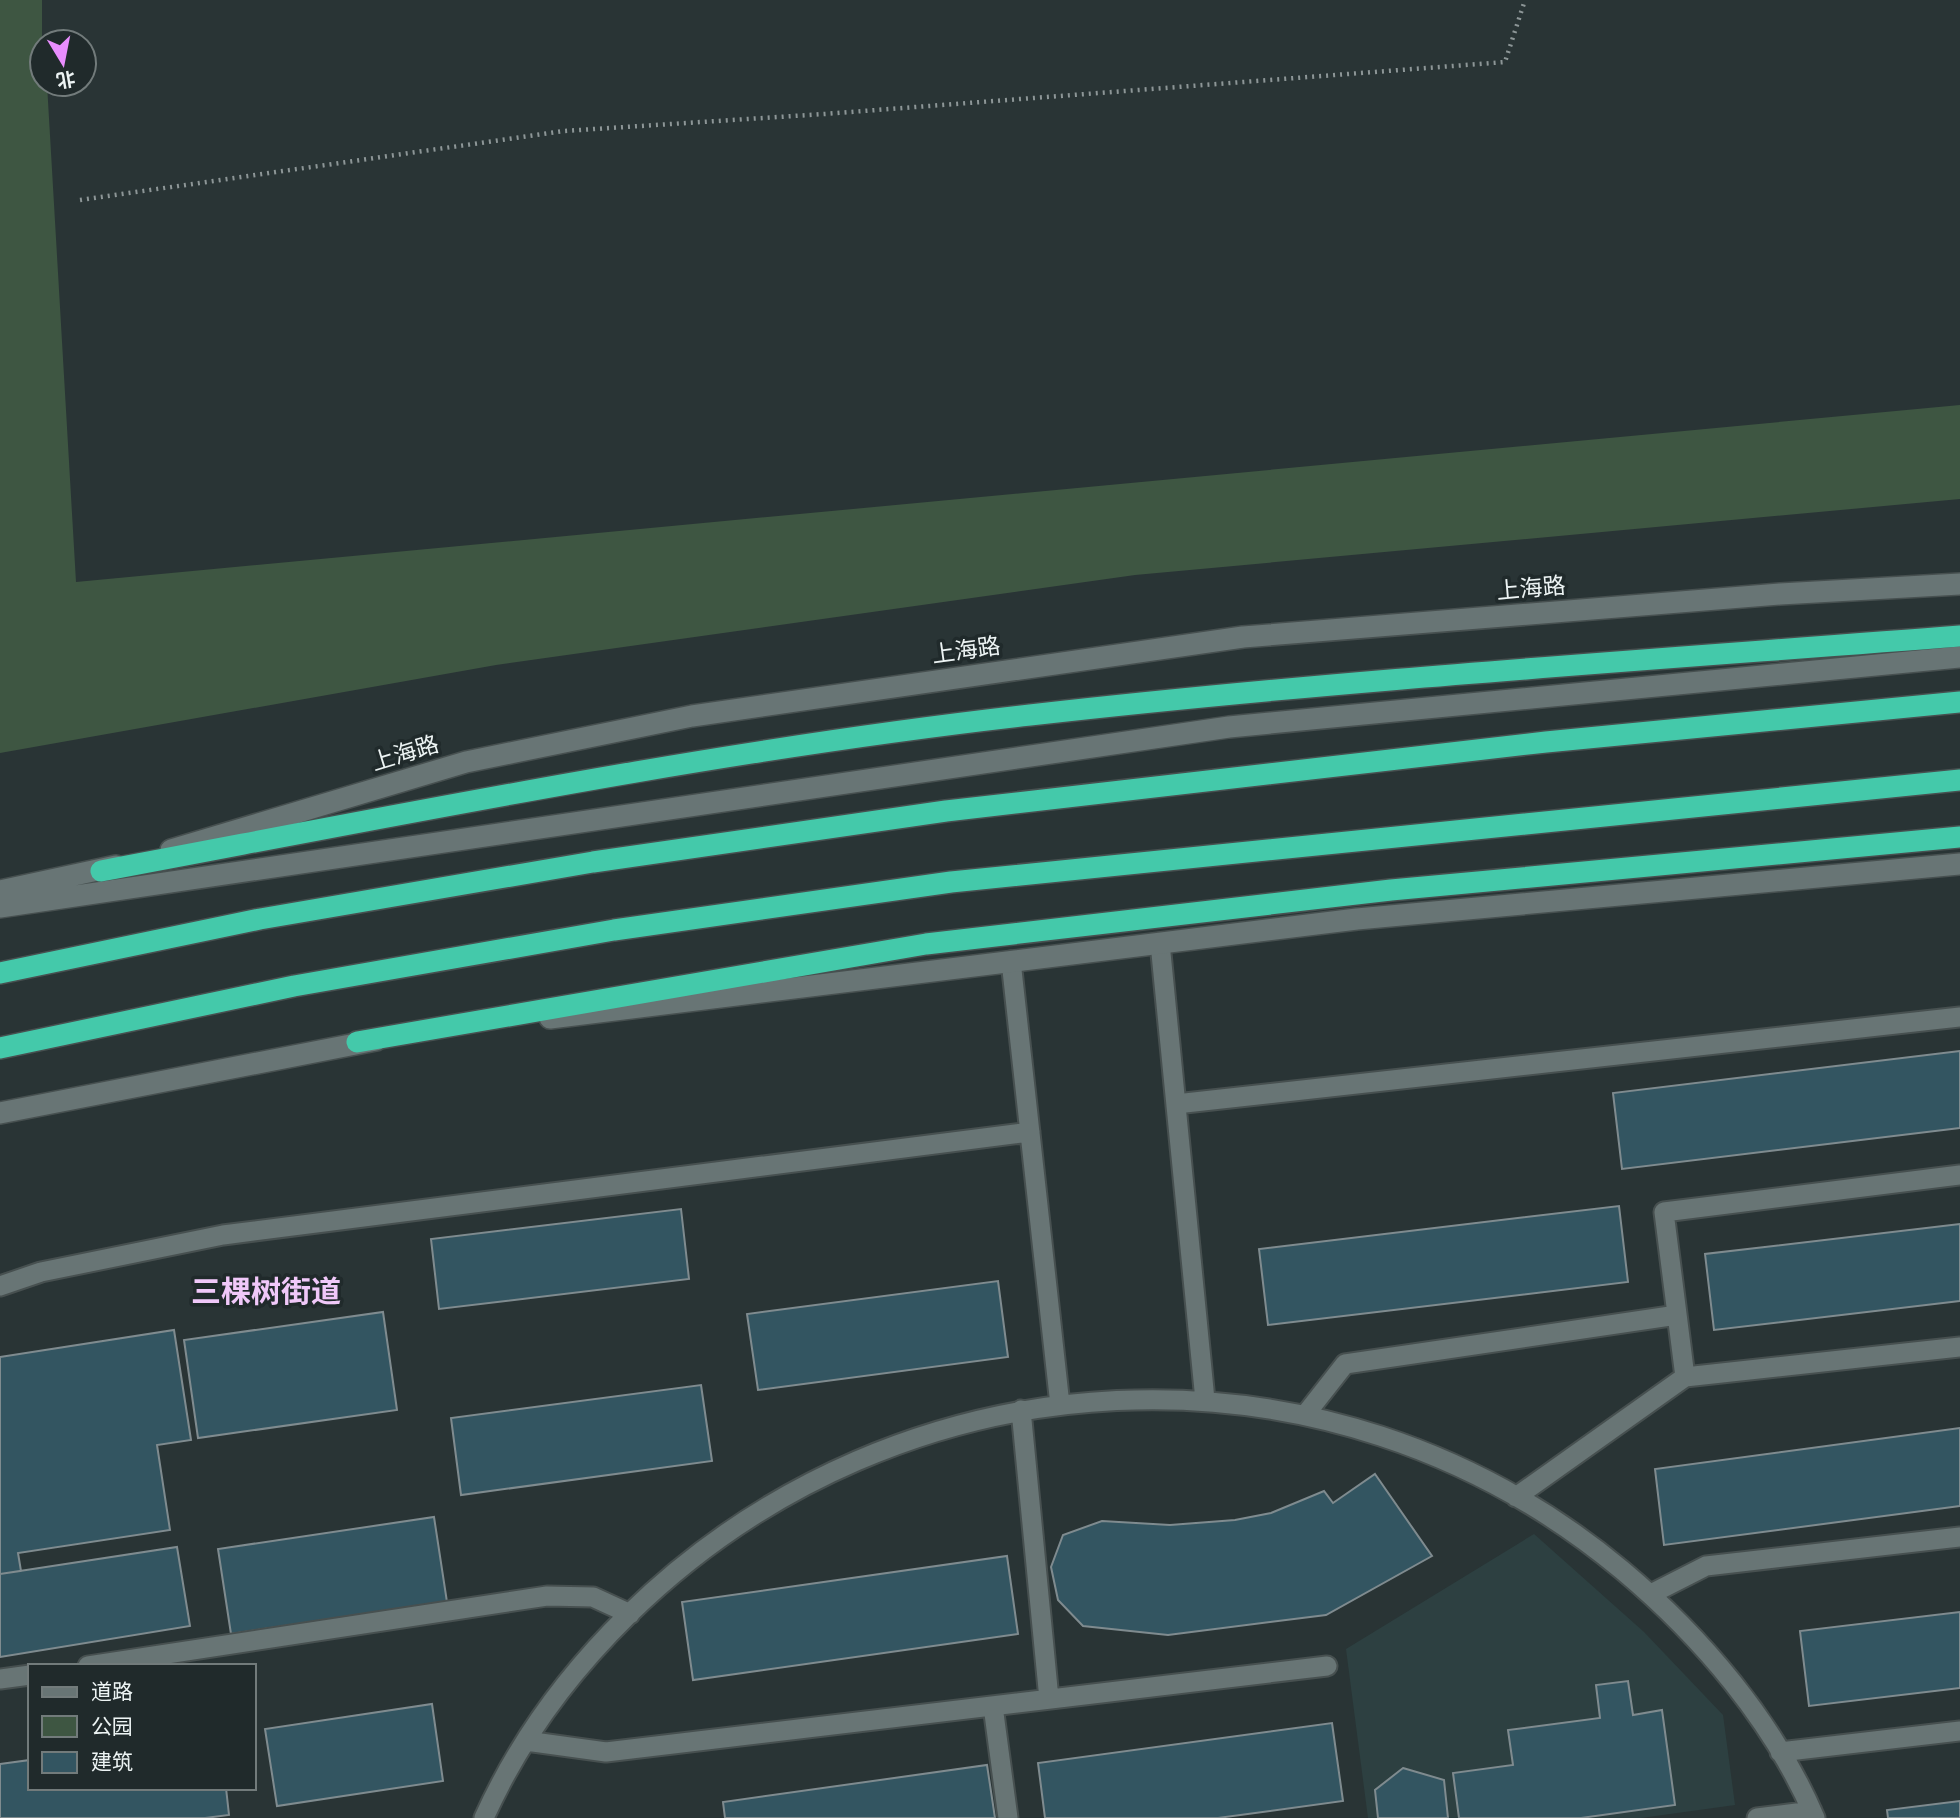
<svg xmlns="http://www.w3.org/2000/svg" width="1960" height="1818" viewBox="0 0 1960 1818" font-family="Manrope,'Noto Sans SC',sans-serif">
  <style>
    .built { fill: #2d4041 }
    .green { fill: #3e5642 }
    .building { fill: #335561; stroke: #7f8b8f; stroke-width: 2 }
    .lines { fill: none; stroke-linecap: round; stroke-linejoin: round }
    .lane-casing { stroke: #475050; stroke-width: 23 }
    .secondary-casing { stroke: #475050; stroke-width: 24 }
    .highway-casing { stroke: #475050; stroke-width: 24 }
    .path { stroke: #8d9697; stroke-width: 4.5; stroke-dasharray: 2 5; stroke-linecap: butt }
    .lane { stroke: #687575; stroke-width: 19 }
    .secondary { stroke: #687575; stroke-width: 21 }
    .highway { stroke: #44c9aa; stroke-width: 21 }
    .labels { text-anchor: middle; stroke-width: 7; stroke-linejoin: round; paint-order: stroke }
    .street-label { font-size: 23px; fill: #edf4f4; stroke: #202a2b }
    .district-label { font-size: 30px; font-weight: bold; fill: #f0c8f9; stroke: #202a2b }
  </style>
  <rect width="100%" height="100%" fill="#293435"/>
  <path class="built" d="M1534,1534L1644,1632L1723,1715L1735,1805L1641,1818H1368L1346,1649Z"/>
  <path class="green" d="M0,0H42V84H47L76,582L1960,405V499L1135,575L496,665L0,753Z"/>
  <path class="building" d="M1960,1051V1128L1622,1169L1613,1093Z
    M1619,1206L1628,1282L1268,1325L1259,1249Z
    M681,1209L689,1279L439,1309L431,1239Z
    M1960,1224V1301L1714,1330L1705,1254Z
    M998,1281L1008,1357L758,1390L747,1314Z
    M383,1312L397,1410L198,1438L184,1340Z
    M174,1330L191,1440L157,1445L170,1530L18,1553L21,1571L0,1574V1357Z
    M701,1385L712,1461L461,1495L451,1418Z
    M1960,1428V1506L1664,1545L1655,1469Z
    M1375,1474L1432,1556L1326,1615L1168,1635L1083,1626L1058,1600L1051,1567L1063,1535L1102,1521L1170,1525L1235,1520L1271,1513L1324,1491L1333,1503Z
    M434,1517L447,1602L231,1634L218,1549Z
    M177,1547L190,1626L0,1657V1574Z
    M1007,1556L1018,1634L693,1680L682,1602Z
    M1960,1612V1688L1809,1706L1800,1631Z
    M1628,1681L1633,1715L1662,1710L1675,1805L1581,1818H1459L1453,1773L1513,1765L1508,1730L1600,1718L1596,1685Z
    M432,1704L443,1781L277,1806L265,1729Z
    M1332,1723L1343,1801L1218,1818H1045L1038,1763Z
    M30,1760V1788H226L229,1815L205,1818H0V1764Z
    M987,1765L995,1818H725L723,1802Z
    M1403,1768L1444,1780L1448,1818H1378L1375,1790Z
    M1960,1801V1818H1888L1887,1810Z"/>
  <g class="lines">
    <defs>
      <path id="lane" d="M1160,943L1205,1400
        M1011,961L1060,1405
        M1176,1104L1960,1017
        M0,1286L41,1272L223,1235L1030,1132
        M1685,1377L1664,1212L1960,1175
        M1021,1410L1049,1699
        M1305,1415L1345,1364L1677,1315
        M1516,1497L1685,1377L1960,1347
        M1651,1594L1706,1566L1960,1537
        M88,1666L547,1596L593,1597L630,1614
        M0,1679L30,1675
        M993,1706L1008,1818
        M526,1741L606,1752L1327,1666
        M1780,1752L1960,1731
        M484,1818C518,1742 569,1673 628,1615C900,1348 1328,1325 1622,1570C1702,1637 1774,1722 1815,1818
        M1757,1818L1812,1811"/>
      <path id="secondary" d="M171,850L466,762L692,716L1243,637L1780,594L1960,584
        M0,891L116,866
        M0,907L1229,727L1960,657
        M550,1018L1357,919L1960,864
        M0,1113L376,1040"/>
      <path id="highway" d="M101,871C410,813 718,750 1030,715C1339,680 1650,660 1960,636
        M0,973L260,919L593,862L946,811L1546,742L1960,702
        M357,1042L926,944L1391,890L1960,837
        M0,1048L294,986L614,930L951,882L1960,780"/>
    </defs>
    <use href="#lane" class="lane-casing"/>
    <use href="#secondary" class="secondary-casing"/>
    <use href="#highway" class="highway-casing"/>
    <path class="path" d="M80,200L564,131L824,114L1505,62L1525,0"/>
    <use href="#lane" class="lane"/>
    <use href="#secondary" class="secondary"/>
    <use href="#highway" class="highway"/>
  </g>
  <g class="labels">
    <g class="street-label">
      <text transform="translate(1531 588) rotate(-5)" y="8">上海路</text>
      <text transform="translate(966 650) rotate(-8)" y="8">上海路</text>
      <text transform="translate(405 753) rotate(-17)" y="8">上海路</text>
    </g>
    <g class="district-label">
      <text x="266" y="1302">三棵树街道</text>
    </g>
  </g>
  <rect x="28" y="1664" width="228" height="126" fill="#202a2b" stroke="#727b7b" stroke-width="2"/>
  <rect x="42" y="1687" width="35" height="10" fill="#687575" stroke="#727b7b" stroke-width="2"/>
  <text x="91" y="1699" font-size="21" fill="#edf4f4">道路</text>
  <rect x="42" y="1716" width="35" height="21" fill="#3e5642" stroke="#727b7b" stroke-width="2"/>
  <text x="91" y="1734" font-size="21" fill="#edf4f4">公园</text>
  <rect x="42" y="1752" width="35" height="21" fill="#335561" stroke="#727b7b" stroke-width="2"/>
  <text x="91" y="1769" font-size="21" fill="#edf4f4">建筑</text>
  <g transform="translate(63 63) rotate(170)"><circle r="33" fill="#202a2b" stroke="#727b7b" stroke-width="2"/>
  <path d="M0-5L12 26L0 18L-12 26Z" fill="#e98dfe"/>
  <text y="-10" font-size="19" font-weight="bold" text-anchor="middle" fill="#edf4f4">北</text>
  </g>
</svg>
